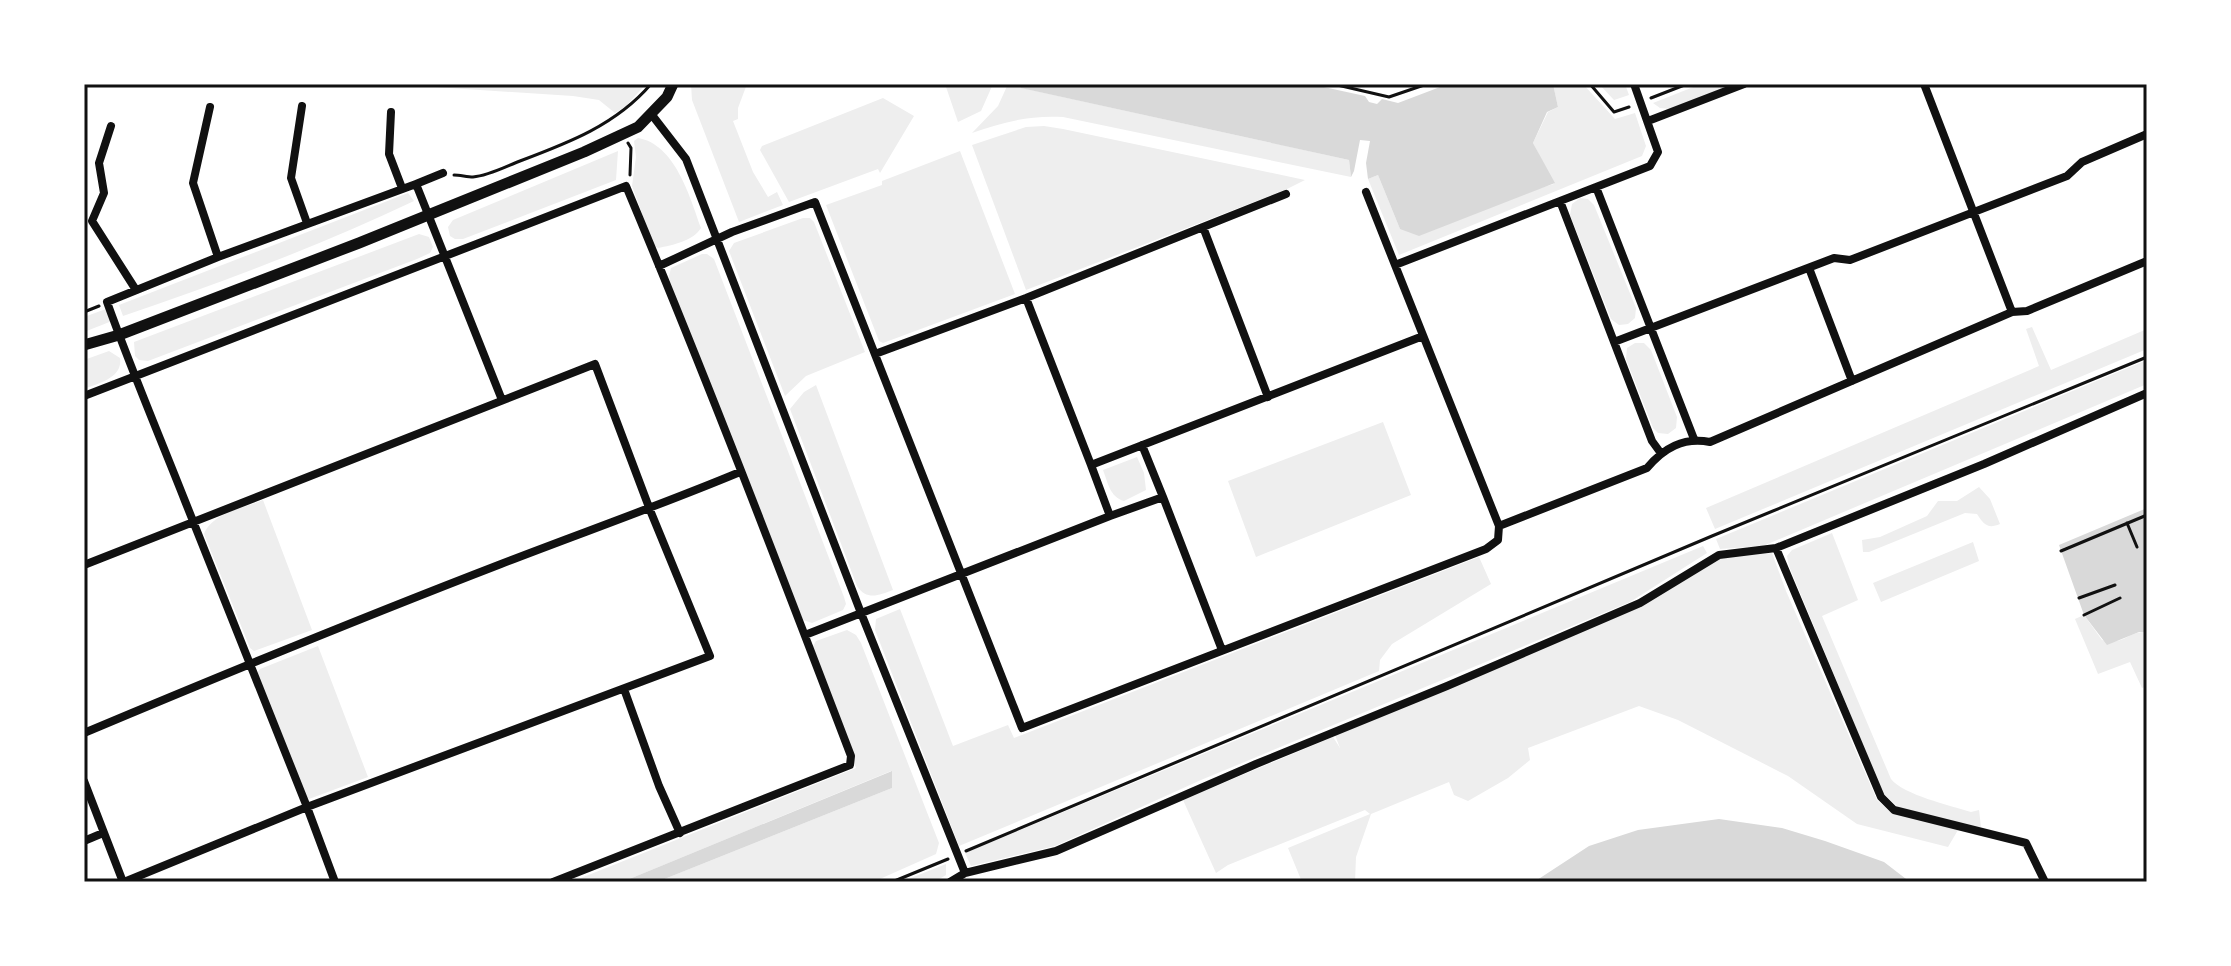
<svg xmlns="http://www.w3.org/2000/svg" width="2231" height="966" viewBox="0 0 2231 966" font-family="Lato,sans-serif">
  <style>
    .green { fill: #eee }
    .water { fill: #d9d9d9 }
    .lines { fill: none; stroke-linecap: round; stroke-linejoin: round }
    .path { stroke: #111; stroke-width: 3 }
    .minor { stroke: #111; stroke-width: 8 }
    .tertiary { stroke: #111; stroke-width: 11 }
    .neatline { fill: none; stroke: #111; stroke-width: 3 }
  </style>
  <rect width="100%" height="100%" fill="#fff"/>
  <path class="green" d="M389,84H646L626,106L615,113L599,100L573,96Z
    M691,84H747L738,108V119L733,121L753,172L768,197L777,192L783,205L739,222L692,100Z
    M945,84H993L981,111L958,122Z
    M1008,84H1018L1022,88L1349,160L1351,177L1063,117C1030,115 1004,122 972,133L998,106Z
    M1553,84H1583L1615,119L1635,113L1646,146L1642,156L1399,255L1368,179L1378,175L1400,229L1554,184L1533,143L1548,112L1558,107Z
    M1599,84H1625L1629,95L1614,100Z
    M1701,84H1734L1670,109L1660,108L1653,103Z
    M883,98L914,116L880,173L878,169L789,202L760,150L762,146Z
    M1044,126L1063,129L1305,180L1285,190L1026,290L972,145L1026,127Z
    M638,138C675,144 690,197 701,228C693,241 673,245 658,248L654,246L632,186L636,157L634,141Z
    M618,151L616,180L463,239H455L450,236L448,227L453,220Z
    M960,151L1015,294L883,343L879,341L826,205L882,185V181Z
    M408,193L414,201C320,246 222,282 123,316L119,305Z
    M1580,198L1588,199L1594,205L1636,308L1635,318L1628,324L1619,325L1611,319L1570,215L1572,204Z
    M803,218H810L814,222L865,352L806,376L785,396L729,251L734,243Z
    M419,234L429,237L433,247L430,253L417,259L148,361L139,360L135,356L134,342Z
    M702,254H707L714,259L844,597L846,604L843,610L812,623L803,620L671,288L669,276L671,268Z
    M106,309L112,321L84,332V317Z
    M2032,327L2051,370L2147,329V349L1715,529L1706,508L2039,366L2026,329Z
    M1635,343H1644L1651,350L1677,417L1676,428L1668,434L1658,433L1653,428L1626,359L1627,348Z
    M109,351L120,358C123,378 99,383 84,389V360Z
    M2147,360V384L1763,546L1720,549L1716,539Z
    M816,385L893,590C879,595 867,601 857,586L790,409L804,392Z
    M1383,422L1411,495L1256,557L1228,481Z
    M1137,457L1144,473L1146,490L1124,501C1110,497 1108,483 1103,470Z
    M1979,487L1990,499L2000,524C1988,529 1984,525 1977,514L1965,513L1869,552H1863L1862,540L1880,537L1927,516L1938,501H1957Z
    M263,500L312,630L254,651L250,648L204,534C212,513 244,508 263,500Z
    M1832,533L1858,600L1822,616L1891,779C1904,795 1949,805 1971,812L1979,810L1981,827H1974L1899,808L1883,793L1789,566L1787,556L1792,550Z
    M1973,542L1979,561L1881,602L1873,583Z
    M1703,546L1707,553L1630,602L1201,780L1055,846L971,866L965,853Z
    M1772,553L1786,591L1877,800L1889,811L1958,830L1948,847L1857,824L1788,776L1678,720L1639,706L1528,748L1530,760L1508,778L1468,801L1454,795L1449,782L1371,814L1356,857L1355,882H1302L1288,848L1370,814L1365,810L1228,865L1216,873L1183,800L1333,737L1340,748L1335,735L1641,606L1719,558Z
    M1479,557L1491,584L1392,644L1380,660L1379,671L959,846L875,630L876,619L900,609L953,746L1008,725L1014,738Z
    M2084,615L2102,640C2125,646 2127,631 2147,632V686L2142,688L2130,662L2098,674L2075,619Z
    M847,630L856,635L861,643L939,843L936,854L873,882H657L892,788L891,771L622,882H571L856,768L812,648L816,641Z
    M318,646L368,777L309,799L304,795L257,673L260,669Z
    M946,864V875L934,882H901Z"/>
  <path class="water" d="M1018,84H1310L1365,96L1369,102L1377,104L1382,99L1398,103L1448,84H1553L1558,107L1547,112L1533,143L1555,183L1419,236L1400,229L1378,175L1368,179L1366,163L1370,141L1360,140L1354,171L1351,177L1349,160L1021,88Z
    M2147,508V632H2139L2107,645L2084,615L2059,545Z
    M892,771V788L657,882H622Z
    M1719,819L1782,828L1825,841L1884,862L1910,882H1534L1589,846L1638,830Z"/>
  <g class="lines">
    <path class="path" d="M1333,84L1389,97L1427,84
      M1590,84L1614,112L1629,107
      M1651,98L1687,84
      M628,143L631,148L630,175
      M454,175C460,175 467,177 473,177C488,176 505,167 520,161C568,143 616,125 651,84
      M84,312L99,306
      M2127,523L2137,547
      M2061,551L2147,515
      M2079,598L2115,585
      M2084,615L2120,598
      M966,851L1712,536L2147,357
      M892,882L948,859"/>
    <path class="minor" d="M1924,84L2012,312
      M302,106L291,178L307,223
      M210,107L193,183L218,257
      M391,112L389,154L402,188
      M652,115L686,159L861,613L965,873
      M1648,121L1744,84
      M111,126L99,163L104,193L92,221L136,290
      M416,184L443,173
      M1596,187L1694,439
      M1366,192L1395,265L1650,166L1658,152L1634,84
      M1560,201L1652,441L1660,452
      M1203,227L1286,194
      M659,266L732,232L815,202L1022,728L1486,549L1498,540L1499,526L1395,265
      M1809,268L1852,381
      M1026,298L1091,465
      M1614,342L1834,258L1850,260L2067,176L2082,162L2147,134
      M875,354L1026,298L1203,227L1268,397
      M84,396L626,186C705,374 778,565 851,756L850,765L553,882
      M1142,445L1163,497L1110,516L1091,465L1423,336
      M1163,497L1222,650
      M1499,526L1647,468C1664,448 1683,437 1710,442L2012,312L2027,311L2147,261
      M1776,548L1881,797L1894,810L2026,843L2045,882
      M84,565L595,364L650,510L710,656L307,807C266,705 226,603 185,501C159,435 131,369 107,302L218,257L416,184L502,400
      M805,635L1110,516
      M624,689L659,786L680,833
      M84,733C222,675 361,618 501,564C581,533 661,505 740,472
      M84,781L123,882
      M84,841L103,833
      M124,882L307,807L335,882
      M950,882L965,873L1056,851L1256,764L1447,686L1640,603L1719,555L1776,548L1984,464L2147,393"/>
    <path class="tertiary" d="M84,345L119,335L359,243L584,152L638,127L667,97L673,84"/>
  </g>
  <rect width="2231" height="966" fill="none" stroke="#ffffff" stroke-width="172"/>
  <rect x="86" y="86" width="2059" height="794" class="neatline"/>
</svg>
